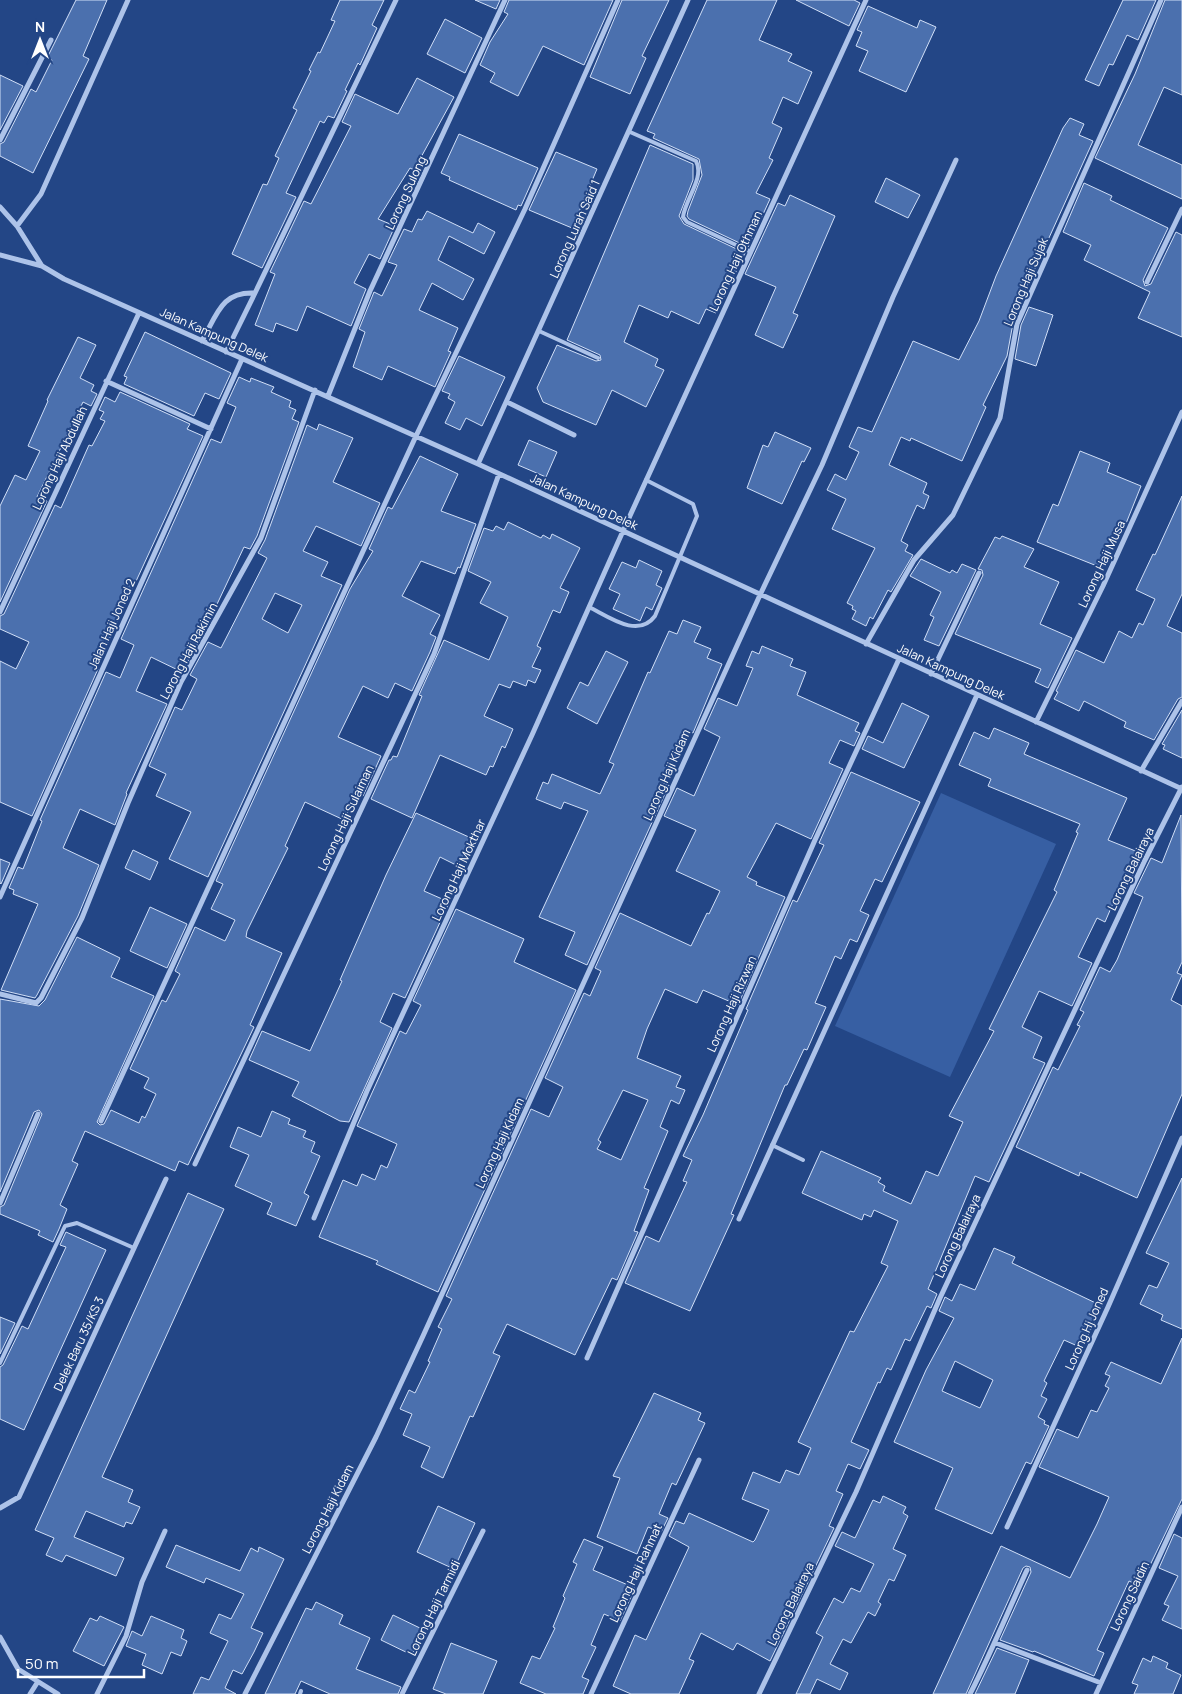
<svg xmlns="http://www.w3.org/2000/svg" width="1182" height="1694" viewBox="0 0 1182 1694" font-family="Manrope,sans-serif">
  <style>
    .green { fill: #375fa3 }
    .building { fill: #4b70ae; stroke: #d1dff7; fill-rule: evenodd }
    .lines { fill: none; stroke-linecap: round; stroke-linejoin: round }
    .service { stroke: #adc3e9; stroke-width: 4 }
    .minor { stroke: #adc3e9; stroke-width: 5 }
    .labels { text-anchor: middle; stroke-width: 4; stroke-linejoin: round; paint-order: stroke }
    .street-label { font-size: 12px; fill: #fff; stroke: #234686 }
  </style>
  <rect width="100%" height="100%" fill="#234686"/>
  <path class="green" d="M941,793L1056,844L950,1077L835,1026Z"/>
  <path class="building" d="M76,0H107L83,56L89,59L33,173L0,156V144L4,142L31,89L36,92L52,60L47,58Z
    M340,0H384L372,25L377,28L360,65L358,63L345,90L347,91L334,118L328,116L324,123L320,121L286,193L296,197L262,268L232,254L263,184L267,185L279,158L275,156L297,110L293,108L311,71L309,70L318,52L320,53L335,21L331,20Z
    M475,0H500L496,9Z
    M509,0H613L584,65L543,46L518,96L490,82L495,73L480,65L490,42L508,14L504,12Z
    M622,0H669L642,56L646,58L630,94L590,77Z
    M707,0H777L759,40L792,54L788,61L812,72L798,104L783,97L772,123L782,128L769,158L773,160L756,193L770,199L748,247L689,219L687,216L688,211L702,175L699,159L653,138L655,134L647,131Z
    M796,0H854L860,3L849,26Z
    M1123,0H1156L1138,40L1127,35L1113,65L1109,64L1099,86L1085,80Z
    M1165,0H1182V95L1164,87L1138,145L1182,165V199L1095,158L1135,74Z
    M868,6L917,28L920,20L936,27L906,92L859,71L868,51L856,46L862,32L857,30Z
    M445,19L482,38L465,73L427,54Z
    M0,75L23,86L0,130Z
    M417,78L454,97L414,170L410,168L378,219L395,226L380,259L369,254L354,283L366,289L351,326L307,306L297,331L276,323L273,332L255,325L275,274L270,272L304,201L311,204L351,126L342,122L355,94L398,114Z
    M1070,118L1084,124L1079,135L1093,141L1023,295L1013,323L1007,356L983,405L986,407L962,461L911,438L910,441L901,437L889,465L927,483L923,493L929,496L924,509L917,505L904,534L901,541L908,545L905,551L913,555L891,592L888,590L873,619L870,617L866,626L852,619L856,611L852,609L853,606L847,603L875,548L832,529L846,499L827,490L835,474L846,480L859,452L849,447L858,427L872,432L913,341L959,360L979,321L996,276L1063,128Z
    M459,134L538,168L521,206L518,205L516,210L449,180L450,177L441,173Z
    M650,145L693,164V180L679,216L684,224L745,253L716,313L706,309L699,324L671,311L668,318L639,305L624,342L658,359L655,366L664,370L646,407L612,390L596,425L543,402L537,388L557,345L596,361L601,360L600,355L567,340Z
    M556,152L597,169L572,228L529,210Z
    M886,178L920,195L908,218L875,202Z
    M1084,183L1112,196L1110,200L1168,228L1143,280L1145,286L1151,284L1176,232L1182,235V337L1138,318L1150,292L1084,260L1091,245L1063,232Z
    M790,195L835,216L793,313L798,315L783,348L755,335L776,287L745,274L778,203L785,206Z
    M427,211L473,233L478,223L495,232L484,254L449,236L438,260L474,279L463,300L432,283L419,310L458,328L448,351L451,352L435,387L388,366L382,380L353,367L365,332L359,329L374,292L382,296L397,265L388,262L404,229L412,232L418,219L422,220Z
    M1029,307L1053,315L1036,366L1015,359L1021,325Z
    M145,332L231,373L219,399L205,393L194,416L124,384L127,377L124,376Z
    M78,337L96,345L80,378L94,385L91,391L97,394L91,406L83,402L37,497L47,501L0,602V506L15,475L26,480L40,451L28,446L48,401L47,400Z
    M459,356L505,377L482,426L466,418L460,430L445,423L455,402L448,398L450,394L442,391Z
    M239,377L250,382L251,378L274,387L271,392L291,401L289,407L296,410L292,419L299,422L257,536L250,549L244,547L202,636L182,672L151,657L136,691L167,704L126,793L127,794L115,825L80,809L63,848L99,865L78,916L37,995L35,998L1,990L38,904L13,894L14,890L9,888L18,867L23,869L42,821L40,820L106,672L120,678L134,645L121,639L211,439L221,443L236,407L227,403Z
    M120,392L190,424L187,429L203,436L96,668L98,669L32,816L0,802V661L16,669L29,642L0,629V616L4,614L55,505L61,508L89,445L92,446L105,421L100,419L104,412L99,410L105,397L115,402Z
    M319,424L353,438L333,482L380,503L361,546L316,526L303,551L328,562L321,576L342,585L208,877L169,859L191,812L156,796L166,774L149,766L175,707L182,710L197,679L190,675L208,642L221,648L267,558L258,553L265,540L307,425L317,430ZM275,593L302,605L288,633L262,619Z
    M775,432L811,448L804,462L802,461L782,504L747,488L763,445L768,447Z
    M529,440L557,452L546,477L518,465Z
    M1080,451L1110,463L1107,472L1141,486L1125,526L1119,524L1102,568L1037,542L1053,504L1058,506Z
    M420,456L458,474L441,511L476,524L460,568L458,567L455,574L421,561L402,596L440,615L430,634L436,637L430,652L412,691L395,683L388,698L363,686L338,737L381,756L363,796L357,793L344,820L305,802L285,846L288,848L247,931L246,937L282,953L250,1025L254,1027L188,1165L179,1161L175,1171L85,1131L72,1161L78,1164L60,1205L67,1209L59,1229L53,1242L38,1235L40,1231L0,1214V1207L4,1205L42,1114L39,1110L34,1112L0,1192V999L39,1006L45,1000L77,937L120,958L111,977L154,996L97,1122L100,1125L104,1124L111,1110L139,1123L142,1116L145,1118L156,1094L144,1088L149,1078L130,1069L162,1000L166,1002L180,974L175,971L195,927L225,941L235,920L211,909L223,884L216,881L350,589L373,551L369,549L388,507L392,509Z
    M1182,496V594L1167,626L1182,633V697L1178,699L1154,740L1124,727L1126,722L1084,701L1079,711L1054,699L1058,692L1056,691L1076,650L1104,663L1119,631L1132,638L1139,623L1143,625L1155,599L1136,590L1153,554L1155,555Z
    M508,522L541,538L543,535L550,539L552,534L580,548L560,588L569,592L560,613L553,610L537,646L541,648L532,667L541,670L535,683L528,680L526,686L513,681L510,688L499,684L484,716L513,729L505,748L502,746L493,767L490,766L486,775L440,755L412,818L371,799L389,760H391L393,756L397,757L422,696L419,695L444,640L489,660L508,617L480,603L491,582L468,571L484,528L493,531L496,526L504,530Z
    M1002,536L1034,549L1024,567L1059,582L1040,624L1072,638L1048,688L1035,682L1041,669L955,634L983,575L982,570L978,569L995,537L1000,539Z
    M921,559L950,573L952,570L957,573L962,564L976,570L939,646L924,640L934,617L930,615L941,592L910,576Z
    M639,560L662,571L656,585L662,588L652,610L646,607L640,621L613,609L620,594L609,589L622,562L636,568Z
    M683,620L701,627L694,642L711,649L707,658L722,664L693,733L686,730L663,783L669,785L587,965L565,955L575,932L539,917L588,811L564,802L561,809L536,799L543,782L548,784L552,774L600,794L614,764L609,762L648,672L650,673L669,631L677,634Z
    M762,646L793,659L790,666L806,672L797,695L859,723L855,731L860,733L854,746L840,740L829,763L843,769L811,839L776,823L747,877L757,882L756,885L785,897L738,1005L703,990L697,1003L665,989L647,1029L637,1058L681,1076L676,1087L685,1090L679,1104L671,1100L660,1127L668,1131L644,1188L649,1190L634,1231L638,1232L617,1280L612,1278L575,1355L507,1324L493,1353L500,1356L473,1417L470,1416L443,1478L421,1467L430,1447L403,1435L412,1414L400,1409L409,1390L415,1393L430,1362L428,1361L442,1329L438,1327L452,1299L446,1296L531,1109L549,1117L563,1087L545,1078L584,993L590,996L601,971L595,968L620,913L691,946L707,913L709,914L720,891L676,871L696,830L664,816L677,788L694,796L720,737L704,729L718,698L737,706L753,668L746,666L752,651L759,654ZM623,1090L648,1100L621,1160L597,1149L601,1142L598,1140Z
    M606,651L628,662L597,724L567,708L580,682L588,686Z
    M902,703L929,716L904,768L862,749L868,736L883,743Z
    M1182,710V758L1163,749L1165,745L1162,744Z
    M994,728L1029,743L1024,754L1127,798L1108,840L1143,854L1126,890L1120,887L1105,922L1097,918L1078,957L1092,963L1072,1006L1039,991L1022,1027L1042,1037L1033,1058L1045,1063L989,1182L975,1176L928,1289L937,1294L931,1308L927,1306L910,1341L905,1339L891,1370L887,1368L880,1383L878,1382L851,1442L869,1450L860,1469L848,1464L836,1491L843,1494L829,1526L834,1528L770,1661L737,1643L733,1650L701,1633L689,1659L694,1661L679,1694H631L613,1686L635,1635L646,1640L689,1547L669,1536L676,1521L684,1524L689,1513L753,1542L755,1540L769,1510L742,1499L753,1472L780,1483L786,1470L799,1475L811,1448L798,1442L850,1331L854,1332L888,1266L881,1263L898,1221L874,1210L871,1217L864,1214L862,1220L802,1193L821,1151L881,1178L878,1182L885,1186L883,1191L911,1204L926,1171L938,1176L963,1122L949,1116L994,1031L989,1029L1057,892L1054,890L1078,833L1076,832L1080,824L988,786L991,779L959,765L974,732L989,739Z
    M851,772L920,802L882,882L875,879L860,911L869,915L857,942L850,939L841,959L835,956L815,1003L826,1007L807,1050L804,1049L787,1085H785L731,1214L734,1215L690,1311L625,1283L646,1236L659,1242L687,1182L683,1181L692,1160L683,1156L703,1115L748,1010L746,1009L793,900L797,902L824,845L819,843Z
    M416,813L471,838L458,866L440,857L424,891L449,902L448,905L405,998L393,993L380,1022L392,1028L349,1122L340,1121L292,1096L299,1082L249,1060L262,1031L310,1051L342,981L340,980L386,875Z
    M1181,815L1182,962L1177,973L1182,975L1171,1000L1182,1006V1094L1137,1198L1080,1172L1079,1176L1016,1147L1053,1067L1058,1070L1080,1026L1077,1025L1084,1012L1080,1010L1100,967L1110,972L1117,960L1143,897L1134,893L1151,858L1162,863Z
    M133,850L158,862L150,880L125,868Z
    M0,859L10,863L1,884L0,883Z
    M150,907L187,924L167,968L130,951Z
    M456,909L524,939L514,962L576,990L438,1292L376,1264L378,1261L319,1237L343,1180L357,1186L362,1174L375,1180L381,1165L387,1168L397,1144L357,1126L400,1031L406,1034L421,1005L413,1001Z
    M272,1111L290,1119L288,1124L306,1131L303,1137L315,1142L311,1152L320,1156L304,1193L309,1196L296,1226L267,1214L272,1203L235,1186L249,1155L230,1147L238,1127L261,1137Z
    M1182,1178V1329L1161,1320L1163,1315L1140,1304L1149,1285L1157,1288L1169,1263L1146,1253Z
    M188,1193L224,1209L102,1477L133,1490L128,1502L140,1507L132,1524L126,1522L124,1527L86,1511L74,1537L124,1558L116,1576L66,1555L62,1562L46,1555L54,1538L35,1530Z
    M66,1232L106,1250L24,1430L0,1419V1367L3,1365L22,1326L28,1329L66,1247L60,1245Z
    M994,1248L1015,1257L1012,1263L1102,1306L1082,1348L1064,1340L1044,1381L1047,1383L1041,1396L1047,1399L1038,1417L1045,1421L1044,1424L1049,1426L1031,1464L1026,1462L992,1534L935,1509L953,1468L894,1442L926,1370L954,1318L939,1311L945,1297L952,1301L960,1284L975,1290ZM955,1361L993,1380L980,1408L942,1391Z
    M0,1317L15,1323L0,1354Z
    M1182,1338V1499L1140,1586L1129,1581L1097,1650L1104,1653L1094,1676L1034,1651L1033,1652L1000,1640L1031,1572L1030,1567L1026,1566L1023,1568L966,1694H933L1001,1546L1070,1578L1097,1524L1109,1497L1039,1467L1057,1429L1078,1438L1091,1410L1097,1412L1109,1388L1105,1386L1110,1376L1105,1374L1111,1362L1161,1384Z
    M654,1393L701,1413L698,1420L705,1423L676,1485L672,1483L659,1514L668,1518L661,1532L648,1527L637,1554L597,1537L620,1478L613,1476Z
    M883,1496L906,1507L903,1513L908,1516L893,1549L906,1555L894,1581L889,1579L878,1602L881,1604L875,1616L868,1612L851,1643L843,1639L830,1664L848,1673L840,1690L817,1679L810,1694H796L823,1637L816,1633L834,1598L843,1603L851,1588L860,1592L874,1564L835,1546L842,1532L855,1538L873,1500L880,1503Z
    M438,1506L475,1523L454,1569L417,1552Z
    M1174,1534L1182,1538V1629L1162,1620L1169,1606L1164,1604L1178,1576L1159,1568Z
    M584,1539L603,1547L593,1570L635,1588L620,1621L604,1614L591,1645L596,1647L582,1677L589,1680L583,1694H546L520,1683L532,1656L540,1659L555,1628L553,1627L565,1598L563,1596L577,1564L573,1562Z
    M176,1545L240,1571L251,1548L258,1552L259,1547L284,1559L251,1628L263,1633L254,1652L242,1674L233,1670L225,1688L236,1694H193L201,1677L209,1680L228,1641L210,1633L219,1614L231,1619L244,1594L206,1578L204,1583L166,1567Z
    M316,1602L343,1615L339,1624L370,1638L356,1669L401,1687L398,1694H330L301,1681L295,1694H265L306,1608L312,1610Z
    M393,1615L424,1630L412,1655L381,1640Z
    M100,1616L124,1627L104,1666L73,1651L90,1618L97,1621Z
    M151,1616L184,1630L181,1638L187,1641L181,1656L171,1652L162,1674L142,1665L146,1654L126,1646L132,1631L142,1636Z
    M451,1643L497,1661L483,1694H446L433,1689Z
    M997,1648L1029,1660L1015,1694H975Z
    M1153,1656L1168,1663L1166,1668L1181,1675L1173,1694H1134L1138,1685L1132,1683L1143,1658L1151,1662Z"/>
  <g class="lines">
    <path class="service" d="M630,132L696,161C705,178 685,199 683,217L687,222L751,252
      M539,331L598,358
      M589,607C609,617 638,639 655,616L697,516L693,504L646,480
      M772,1145L803,1160
      M0,1363L65,1226L77,1223L134,1248
      M300,1694L301,1691"/>
    <path class="minor" d="M0,140L51,40
      M0,207L17,226L42,266L64,279L478,464L1182,789
      M17,226L41,194L128,0
      M0,255L42,266
      M1147,282L1182,209
      M202,341C217,315 221,291 255,293L396,0
      M226,352L255,293
      M106,381L211,429
      M328,396L370,291L505,0
      M507,402L574,435
      M478,464L688,0
      M0,612L139,313
      M866,644L914,560L953,515L1000,418L1017,324L1161,0
      M931,674L979,573
      M1036,722L1103,586L1182,412
      M1141,771L1182,701
      M0,897L242,359
      M0,994L36,1003L41,998L82,918L128,803L181,682L261,538L315,390
      M101,1121L416,436L525,209L618,0
      M195,1164L434,654L499,474
      M0,1203L38,1114
      M314,1218L367,1091L532,735L623,531L866,0
      M739,1219L977,695
      M587,1358L815,840L899,659
      M0,1508L19,1497L166,1179
      M1007,1527L1108,1307L1182,1138
      M0,1637L18,1669L58,1694
      M996,1643L1101,1683
      M30,1694L37,1683
      M97,1694L126,1636L142,1582L165,1531
      M245,1694L376,1437L423,1336L760,595L822,465L893,297L956,160
      M402,1694L483,1531
      M591,1694L699,1460
      M759,1694L856,1492L940,1298L1145,860L1182,787
      M970,1694C991,1653 1008,1611 1027,1570
      M1096,1694L1182,1507"/>
  </g>
  <g class="labels">
    <g class="street-label">
      <text transform="translate(406 193) rotate(-65)" y="4">Lorong Sulong</text>
      <text transform="translate(575 229) rotate(-66)" y="4">Lorong Lurah Said 1</text>
      <text transform="translate(736 261) rotate(-65)" y="4">Lorong Haji Othman</text>
      <text transform="translate(1026 282) rotate(-67)" y="4">Lorong Haji Sujak</text>
      <text transform="translate(214 335) rotate(24)" y="4">Jalan Kampung Delek</text>
      <text transform="translate(60 458) rotate(-65)" y="4">Lorong Haji Abdullah</text>
      <text transform="translate(584 502) rotate(25)" y="4">Jalan Kampung Delek</text>
      <text transform="translate(1102 564) rotate(-65)" y="4">Lorong Haji Musa</text>
      <text transform="translate(112 624) rotate(-66)" y="4">Jalan Haji Joned 2</text>
      <text transform="translate(189 651) rotate(-62)" y="4">Lorong Haji Rakimin</text>
      <text transform="translate(951 672) rotate(25)" y="4">Jalan Kampung Delek</text>
      <text transform="translate(667 775) rotate(-66)" y="4">Lorong Haji Kidam</text>
      <text transform="translate(346 818) rotate(-65)" y="4">Lorong Haji Sulaiman</text>
      <text transform="translate(1131 869) rotate(-64)" y="4">Lorong Balairaya</text>
      <text transform="translate(459 870) rotate(-65)" y="4">Lorong Haji Mokthar</text>
      <text transform="translate(732 1004) rotate(-66)" y="4">Lorong Haji Rizwan</text>
      <text transform="translate(500 1143) rotate(-65)" y="4">Lorong Haji Kidam</text>
      <text transform="translate(958 1236) rotate(-65)" y="4">Lorong Balairaya</text>
      <text transform="translate(1087 1329) rotate(-66)" y="4">Lorong Hj Joned</text>
      <text transform="translate(79 1344) rotate(-65)" y="4">Delek Baru 35/KS 3</text>
      <text transform="translate(328 1509) rotate(-63)" y="4">Lorong Haji Kidam</text>
      <text transform="translate(636 1573) rotate(-65)" y="4">Lorong Haji Rahmat</text>
      <text transform="translate(1130 1596) rotate(-65)" y="4">Lorong Saidin</text>
      <text transform="translate(791 1604) rotate(-64)" y="4">Lorong Balairaya</text>
      <text transform="translate(434 1608) rotate(-64)" y="4">Lorong Haji Tarmidi</text>
    </g>
  </g>
  <g transform="translate(40 40)" stroke="#234686" stroke-width="4" paint-order="stroke">
  <path d="M0-4L9 19L0 12L-9 19Z" fill="#ffffff"/>
  <text y="-8" font-size="14" font-weight="bold" text-anchor="middle" fill="#ffffff">N</text>
  </g>
  <path d="M18 1669v8h126v-8" fill="none" stroke="#ffffff" stroke-width="2.5"/>
  <text x="25" y="1669" font-size="15" fill="#ffffff" stroke="#234686" stroke-width="4" paint-order="stroke">50 m</text>
</svg>
